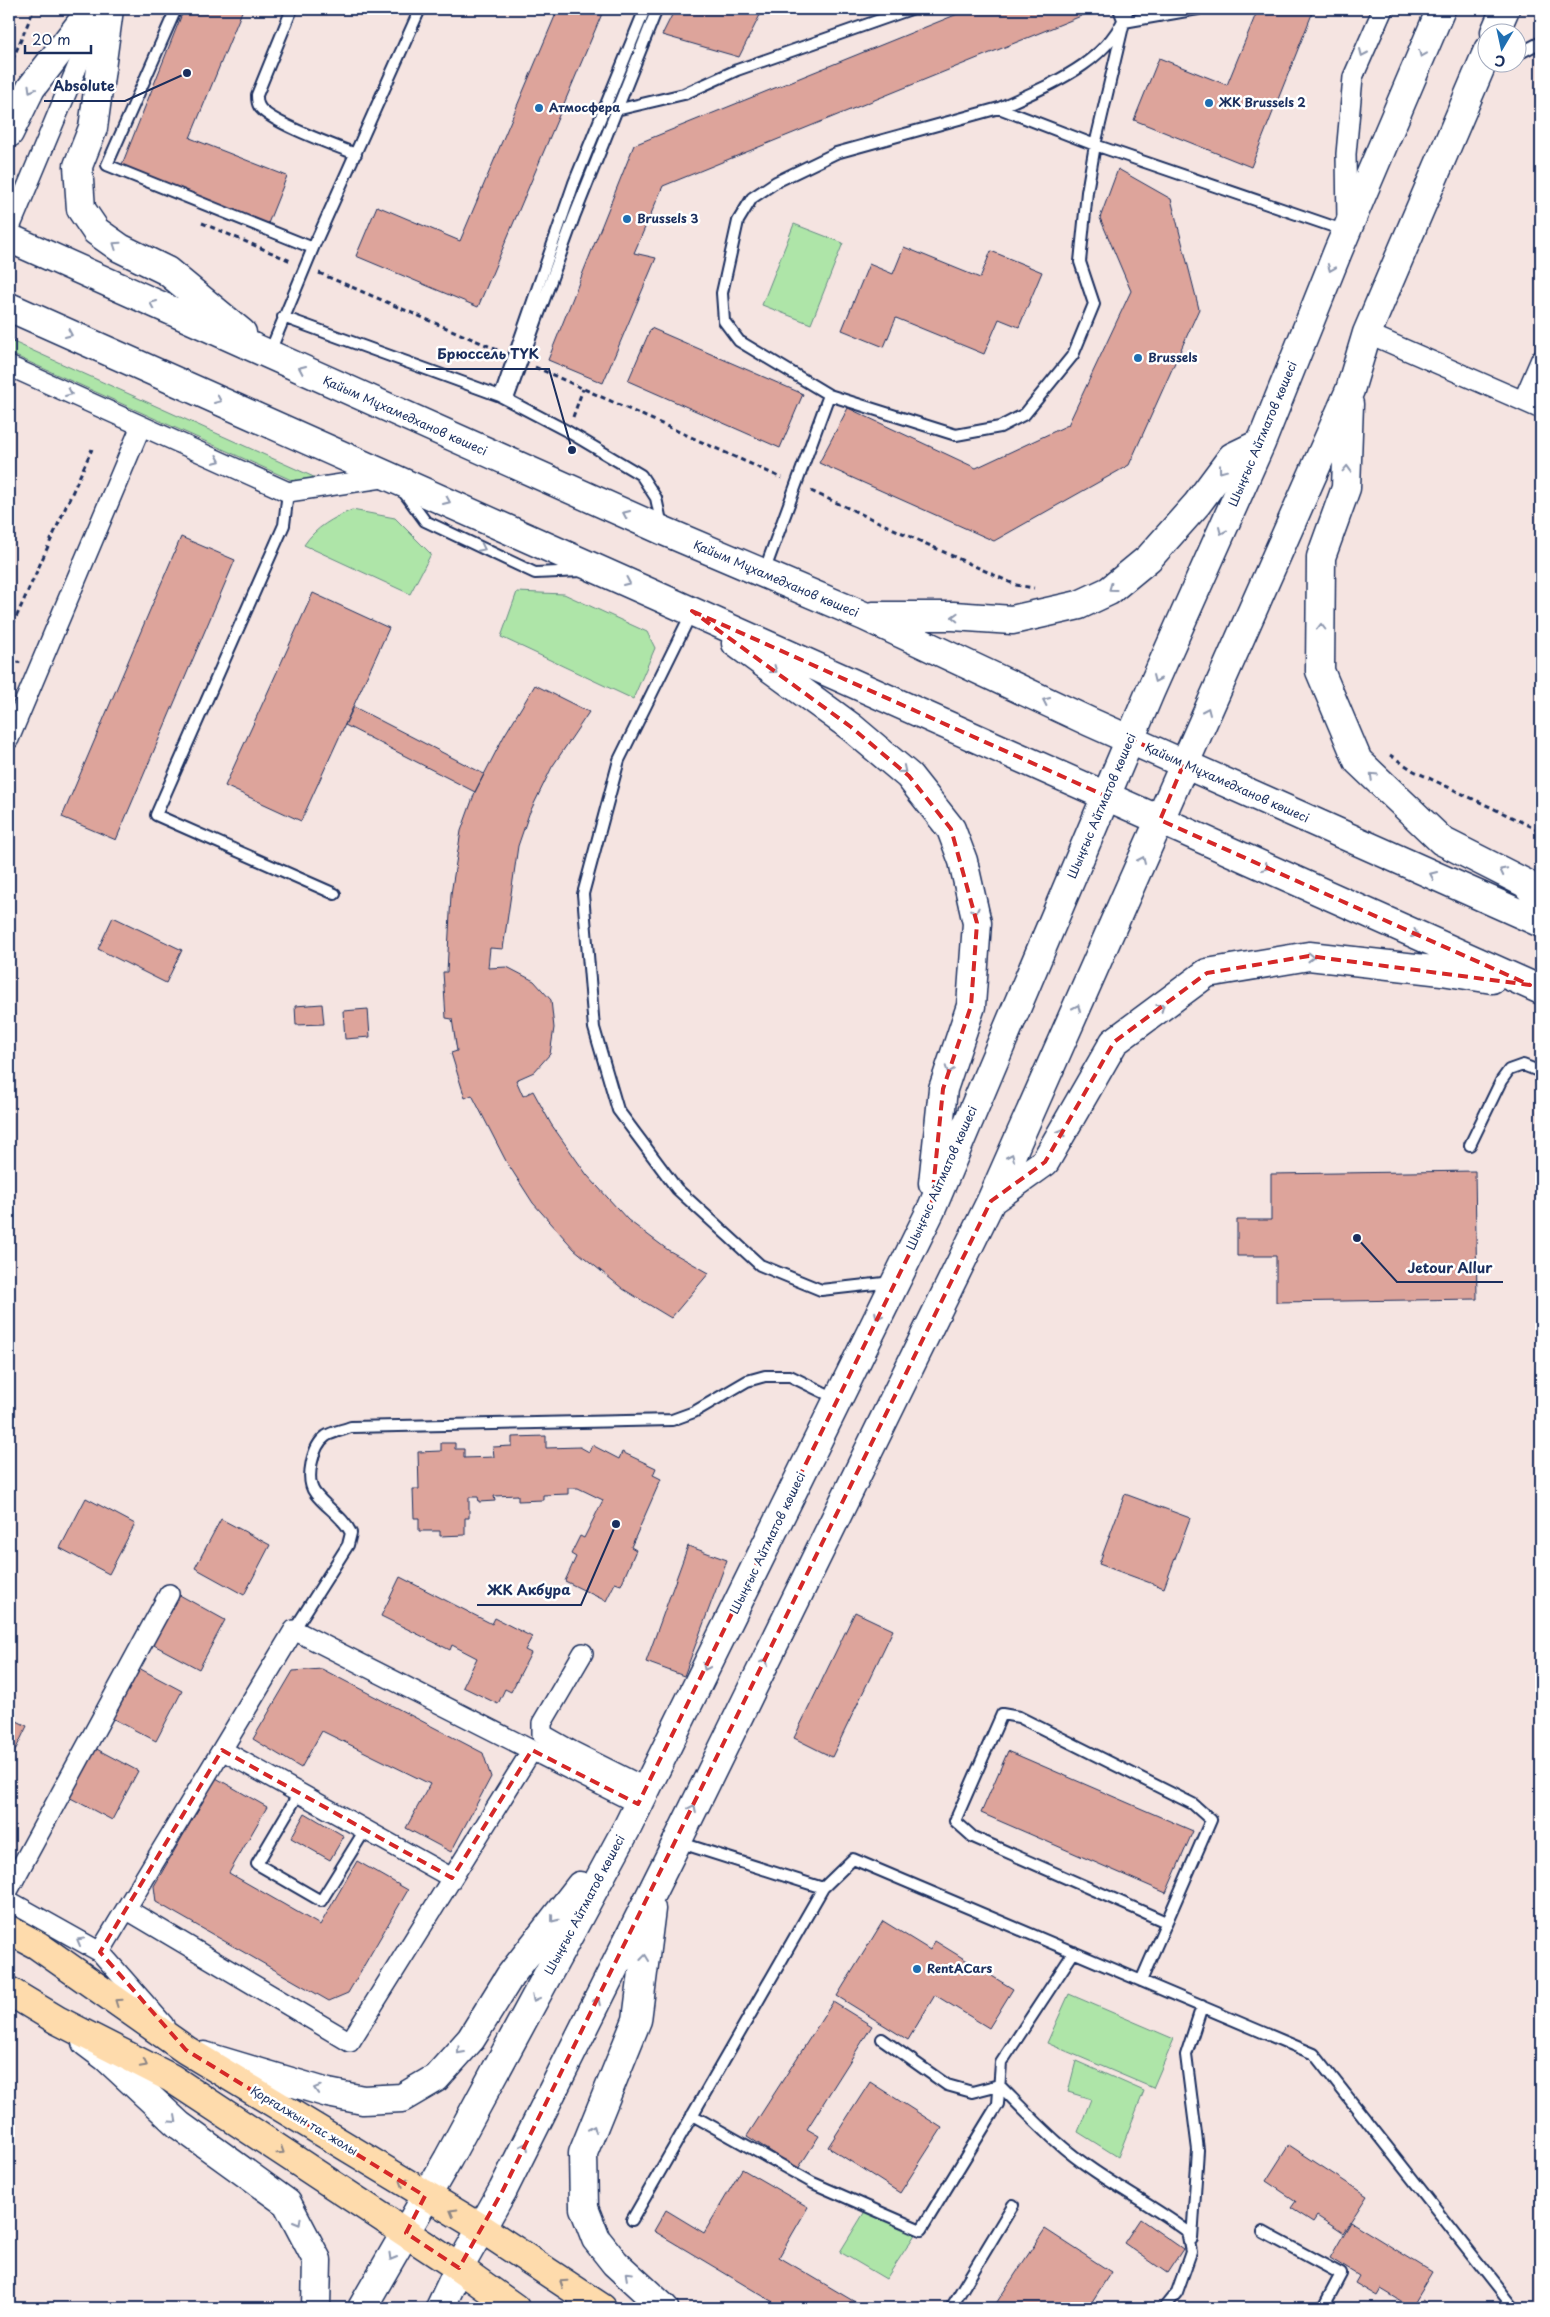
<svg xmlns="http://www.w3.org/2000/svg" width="1550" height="2317" viewBox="0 0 1550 2317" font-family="'Playpen Sans',sans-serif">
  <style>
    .green { fill: #aee5a8; stroke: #648a83 }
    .building { fill: #dda49b; stroke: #1b2f5e }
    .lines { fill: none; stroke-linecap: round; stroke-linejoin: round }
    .lane-casing { stroke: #1b2f5e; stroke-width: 14 }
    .street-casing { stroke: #1b2f5e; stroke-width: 22 }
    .secondary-casing { stroke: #1b2f5e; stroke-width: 31 }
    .primary-casing { stroke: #1b2f5e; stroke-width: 31 }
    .path { stroke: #1b2f5e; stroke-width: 3; stroke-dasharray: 5 4; stroke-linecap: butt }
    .lane { stroke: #fff; stroke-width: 10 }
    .street { stroke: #fff; stroke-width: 19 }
    .secondary { stroke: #fff; stroke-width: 28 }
    .primary { stroke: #fedbac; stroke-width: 28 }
    .oneway { stroke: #8d97ae }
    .oneway2 { stroke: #8c8585 }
    .marked { fill: none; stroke: #d62828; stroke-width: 4; stroke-dasharray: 10 6; stroke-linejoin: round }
    .poi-dot { fill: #1f6fb2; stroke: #fff; stroke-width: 2 }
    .labels { text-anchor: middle; stroke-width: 5; stroke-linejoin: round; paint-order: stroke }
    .poi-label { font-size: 12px; font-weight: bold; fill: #1b2f5e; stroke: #fff; text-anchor: start }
    .street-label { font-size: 12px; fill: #1b2f5e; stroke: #fff }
    .leader { fill: none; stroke: #1b2f5e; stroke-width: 2 }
    .callout-dot { fill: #1b2f5e; stroke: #fff; stroke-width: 2 }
    .callout-label { font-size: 14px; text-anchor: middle; font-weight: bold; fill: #1b2f5e; stroke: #fff; stroke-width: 5; stroke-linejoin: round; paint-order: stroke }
  </style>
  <rect width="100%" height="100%" fill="#f5e4e1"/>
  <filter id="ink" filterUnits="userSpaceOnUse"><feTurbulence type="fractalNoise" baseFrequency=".02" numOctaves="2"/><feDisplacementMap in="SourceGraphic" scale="10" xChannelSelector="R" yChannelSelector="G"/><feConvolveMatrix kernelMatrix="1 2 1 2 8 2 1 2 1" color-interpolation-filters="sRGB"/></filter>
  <g filter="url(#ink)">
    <path class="green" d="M794,224L843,243L811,324L762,305Z
      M9,340L316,478L298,483L9,353Z
      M352,510L395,518L431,554L410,594L304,545C316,527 333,518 352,510Z
      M517,592L564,594L647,632L655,648L633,699L501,637Z
      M1069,1994L1174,2039L1153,2088L1047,2043Z
      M1076,2061L1144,2091L1118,2157L1078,2132L1091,2099L1068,2092Z
      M867,2208L916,2233L886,2279L840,2252Z"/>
    <path class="building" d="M184,9H243L190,138L287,176L267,226L121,167Z
      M558,9H604L478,307L356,256L377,206L460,241Z
      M675,9H763L739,57L662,35Z
      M970,9H1084L1086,14L663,186L634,253L656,258L603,383L548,360L634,145Z
      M1258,9H1314L1251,167L1134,120L1159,58L1227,85Z
      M1118,169L1171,199L1199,309L1129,465L994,541L819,463L848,408L976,468L1068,425L1131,291L1100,218Z
      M904,247L980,278L991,251L1042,272L1019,327L999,319L984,354L896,318L884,347L842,330L869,264L893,274Z
      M651,328L803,394L780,448L628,381Z
      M181,537L235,560L116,840L62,817Z
      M313,593L389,628L301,821L225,786Z
      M535,685L589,712L552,767L529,814L518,846L503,949L490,948L488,968L507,967L534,981L551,1000L554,1028L550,1054L534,1072L516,1080L523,1096L533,1091L551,1124L587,1175L628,1220L668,1250L709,1273L671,1318L623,1289L574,1249L533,1203L506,1161L472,1095L465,1098L451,1053L457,1051L452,1019L446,1018L443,972H447L451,894L461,831L475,792L504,736Z
      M354,707L484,774L475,792L345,725Z
      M113,917L182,950L166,983L98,949Z
      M322,1004L324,1024L296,1025L295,1006Z
      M368,1009L370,1037L345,1039L343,1011Z
      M1475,1171L1477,1299L1276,1302V1256H1237V1220H1271V1174Z
      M546,1436V1448L580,1447L589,1452L592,1445L619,1459L622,1452L656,1468L653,1475L661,1479L631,1547L636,1550L621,1585L615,1583L606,1601L565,1581L576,1557L571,1554L580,1536L584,1538L603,1500L578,1488H568V1494L543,1495V1500L518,1501V1495L494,1496L495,1501L479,1502L478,1497H469V1518H465V1535L440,1536V1531H419V1518H414L413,1489H419L418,1452L441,1451V1443H455V1449H464V1458L494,1457L493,1447L512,1446V1437Z
      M1125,1494L1190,1518L1164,1588L1099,1564Z
      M86,1498L135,1524L109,1574L60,1548Z
      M221,1519L270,1545L244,1595L195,1568Z
      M688,1546L727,1560L684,1676L646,1662Z
      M400,1577L492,1624L495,1618L532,1637L525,1650L531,1653L511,1692L505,1689L498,1704L463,1687L477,1658L452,1645L450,1650L381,1616Z
      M176,1593L225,1620L199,1669L150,1643Z
      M855,1612L893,1630L832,1757L794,1738Z
      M133,1665L182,1691L156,1741L106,1715Z
      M322,1669L483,1753L491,1777L451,1852L406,1828L430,1784L322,1731L301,1768L253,1739L293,1671Z
      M9,1717L27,1726L9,1763Z
      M89,1745L138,1771L112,1820L63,1794Z
      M1008,1751L1193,1831L1166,1893L981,1813Z
      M216,1778L267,1807L229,1873L320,1925L357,1861L408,1890L348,1993L329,2001L156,1902L154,1886Z
      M305,1813L344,1836L330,1860L291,1838Z
      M883,1921L930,1950L935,1941L1013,1989L989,2028L935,1995L908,2040L837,1996Z
      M833,2002L872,2026L807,2129L819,2136L798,2169L747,2136Z
      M870,2082L942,2128L900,2193L828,2147Z
      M1289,2145L1367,2196L1343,2233L1317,2216L1313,2222L1291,2208L1296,2201L1266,2181Z
      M742,2169L808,2207L779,2257L860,2305L859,2308H783L654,2231L666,2210L704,2233Z
      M1140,2219L1183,2249L1167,2273L1124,2243Z
      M1351,2222L1432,2272L1411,2307L1381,2289L1377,2296L1355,2283L1359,2276L1330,2258Z
      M1045,2229L1111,2272L1088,2308H993Z
      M1422,2300L1435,2308H1417Z"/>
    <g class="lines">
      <defs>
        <path id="lane" d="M176,9L107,165L313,248
          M292,9L257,95C257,98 257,103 259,106C266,121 338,147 356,154
          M1124,22L1198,9
          M1518,54L1541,42
          M1484,70L1500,62
          M999,108C1048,85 1109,64 1128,9
          M616,110L684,94L737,70L911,9
          M283,317L500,396L567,431L641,475L656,498L662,526
          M269,354L313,248L420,9
          M829,395L956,435L1000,427L1025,414L1073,355L1094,304L1080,262L1087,192L1095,145L1124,22L1119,9
          M500,396L574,183L645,9
          M508,399L574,217L657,9
          M403,491L425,521L535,573L582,571
          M288,492L284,525L156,815L335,894
          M764,572L829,395L739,341L724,321L722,293L738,221L752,198L776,182L836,153L999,108L1095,145L1346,231
          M692,612L619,760L583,894L594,1028L618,1110L677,1189L760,1265L821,1290L893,1282
          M1470,1145L1501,1081L1509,1070L1523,1065L1541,1072
          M294,1630L348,1545L351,1533C343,1516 326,1508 315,1493C305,1480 312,1446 326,1436C332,1432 343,1430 351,1427L672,1420L694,1412L747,1381L765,1376H790L837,1399
          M299,1793L257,1864L321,1901L365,1830
          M678,1842L823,1888L853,1859L1314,2054L1514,2308
          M1141,1981L1211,1820L1193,1804L1019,1717L1002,1714L955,1821L973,1837L1166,1922
          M882,2039L947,2085L972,2092L999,2085C1018,2104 1037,2124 1057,2142C1096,2177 1145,2200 1187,2231L1191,2252L1177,2292L1164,2308
          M692,2115L813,2183L921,2230L998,2104L1001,2063L1074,1952
          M632,2220L823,1888
          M1263,2232L1341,2274L1324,2306L1327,2308
          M1192,2239L1198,2150L1186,2055L1202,2006
          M951,2308L1013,2205"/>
        <path id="street" d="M1347,221L1346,154L1353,77L1383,9
          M9,230L101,10
          M1367,333L1523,401L1541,359
          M9,366L288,492L389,477
          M1523,401L1541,409
          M9,739L141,426
          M583,1653L542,1723V1734L572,1751L646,1788
          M222,1750L452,1878
          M9,1889L169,1594
          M9,1901L100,1952L164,2025
          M126,1909L350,2042L532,1750
          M100,1952L294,1630L638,1804"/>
        <path id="secondary" d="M109,9L93,128L78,166L81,209L96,231L120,248L167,271L242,333
          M1495,32L1505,9
          M9,133L31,88L92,9
          M9,238L664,531L864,616L1090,722L1541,923
          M9,307L1541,990
          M1349,404L1346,488L1321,557L1320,671L1358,761L1442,841L1525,883L1541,900
          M873,616H953L1012,620L1079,605L1109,591L1149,558L1197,504L1232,457L1261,443
          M736,643L851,727L909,776L951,829L963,861L977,923L971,1006L943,1089L933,1183
          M992,1200L1045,1162L1114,1042L1207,973L1309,956L1442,971L1492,979
          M651,1909L637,2020L583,2153L584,2208L596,2239L615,2263L664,2308
          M86,2042L106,2057L179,2125L287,2203L317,2260L316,2308
          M204,2056L328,2093L363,2100L402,2098L436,2078L471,2039L510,1976L580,1886
          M362,2308L448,2159L628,1826L931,1210L1150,692L1261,443L1338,251L1441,9
          M440,2308L459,2268L503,2190L677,1842L991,1201L1350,390L1367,333L1488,50"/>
        <path id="primary" d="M9,1930L37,1945L186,2050L481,2228L602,2308
          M9,1991L57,2020L171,2078L459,2268L515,2308"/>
      </defs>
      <use href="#lane" class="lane-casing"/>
      <use href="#street" class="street-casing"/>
      <use href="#secondary" class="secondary-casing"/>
      <use href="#primary" class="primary-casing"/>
      <path class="path" d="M9,68L34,9
        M202,223L291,261
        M319,273L500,351
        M9,340L13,342L11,346
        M535,367L782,478
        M573,417L583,389
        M811,491L1016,585L1034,588
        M9,633L92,449
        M9,658L20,663
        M1390,755L1414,771L1541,831"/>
      <use href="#lane" class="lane"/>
      <use href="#street" class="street"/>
      <use href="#secondary" class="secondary"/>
      <use href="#primary" class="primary"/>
    </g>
    <defs><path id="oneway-chevron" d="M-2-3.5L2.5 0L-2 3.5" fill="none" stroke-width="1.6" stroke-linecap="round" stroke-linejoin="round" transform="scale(1.25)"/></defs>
    <g class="oneway">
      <use href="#oneway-chevron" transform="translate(1363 53) rotate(114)"/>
      <use href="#oneway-chevron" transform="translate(1422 54) rotate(113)"/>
      <use href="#oneway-chevron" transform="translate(31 89) rotate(120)"/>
      <use href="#oneway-chevron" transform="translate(116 245) rotate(-146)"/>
      <use href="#oneway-chevron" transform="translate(1331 268) rotate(112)"/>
      <use href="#oneway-chevron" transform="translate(153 304) rotate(-156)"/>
      <use href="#oneway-chevron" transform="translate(69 334) rotate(24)"/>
      <use href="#oneway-chevron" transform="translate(302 369) rotate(-156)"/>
      <use href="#oneway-chevron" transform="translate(69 393) rotate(24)"/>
      <use href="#oneway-chevron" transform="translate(218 400) rotate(24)"/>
      <use href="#oneway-chevron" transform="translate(217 460) rotate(24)"/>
      <use href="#oneway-chevron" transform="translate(1347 469) rotate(-88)"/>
      <use href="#oneway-chevron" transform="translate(1222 470) rotate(127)"/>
      <use href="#oneway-chevron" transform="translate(447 501) rotate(24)"/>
      <use href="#oneway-chevron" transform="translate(626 514) rotate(-156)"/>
      <use href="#oneway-chevron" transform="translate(1222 531) rotate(114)"/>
      <use href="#oneway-chevron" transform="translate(482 548) rotate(26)"/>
      <use href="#oneway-chevron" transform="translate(627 582) rotate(24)"/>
      <use href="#oneway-chevron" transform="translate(1112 588) rotate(144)"/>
      <use href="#oneway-chevron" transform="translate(955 617) rotate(-178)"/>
      <use href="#oneway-chevron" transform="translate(1321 627) rotate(-90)"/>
      <use href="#oneway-chevron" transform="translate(774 670) rotate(36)"/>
      <use href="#oneway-chevron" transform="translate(1156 679) rotate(114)"/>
      <use href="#oneway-chevron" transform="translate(1046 701) rotate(-155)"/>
      <use href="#oneway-chevron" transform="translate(1207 711) rotate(-66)"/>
      <use href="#oneway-chevron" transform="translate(903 770) rotate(40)"/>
      <use href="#oneway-chevron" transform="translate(1373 776) rotate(-136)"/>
      <use href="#oneway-chevron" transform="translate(1142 860) rotate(-66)"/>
      <use href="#oneway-chevron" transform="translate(1266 867) rotate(24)"/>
      <use href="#oneway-chevron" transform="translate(1503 871) rotate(-153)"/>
      <use href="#oneway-chevron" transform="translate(1433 875) rotate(-156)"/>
      <use href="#oneway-chevron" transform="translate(975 911) rotate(77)"/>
      <use href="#oneway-chevron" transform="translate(1415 934) rotate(24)"/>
      <use href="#oneway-chevron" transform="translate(1311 957) rotate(1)"/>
      <use href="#oneway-chevron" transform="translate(1161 1007) rotate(-36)"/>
      <use href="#oneway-chevron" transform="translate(1077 1008) rotate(-66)"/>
      <use href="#oneway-chevron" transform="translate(949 1070) rotate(109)"/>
      <use href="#oneway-chevron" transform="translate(1062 1132) rotate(-60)"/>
      <use href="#oneway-chevron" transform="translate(1011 1157) rotate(-66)"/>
      <use href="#oneway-chevron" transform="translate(878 1316) rotate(116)"/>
      <use href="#oneway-chevron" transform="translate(765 1662) rotate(-64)"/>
      <use href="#oneway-chevron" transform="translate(706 1667) rotate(116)"/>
      <use href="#oneway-chevron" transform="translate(693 1808) rotate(-64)"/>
      <use href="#oneway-chevron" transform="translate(554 1919) rotate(128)"/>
      <use href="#oneway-chevron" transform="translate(80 1941) rotate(-151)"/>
      <use href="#oneway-chevron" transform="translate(645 1958) rotate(-83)"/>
      <use href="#oneway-chevron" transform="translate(535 1998) rotate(118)"/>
      <use href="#oneway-chevron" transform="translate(597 2001) rotate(-64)"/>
      <use href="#oneway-chevron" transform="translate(460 2051) rotate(132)"/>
      <use href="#oneway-chevron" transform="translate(317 2089) rotate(-163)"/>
      <use href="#oneway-chevron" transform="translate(174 2120) rotate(42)"/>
      <use href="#oneway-chevron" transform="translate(593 2129) rotate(-68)"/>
      <use href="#oneway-chevron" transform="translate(525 2146) rotate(-64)"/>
      <use href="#oneway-chevron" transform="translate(298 2222) rotate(60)"/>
      <use href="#oneway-chevron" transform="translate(392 2257) rotate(120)"/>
      <use href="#oneway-chevron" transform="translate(628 2275) rotate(-137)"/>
    </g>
    <g class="oneway2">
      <use href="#oneway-chevron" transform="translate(118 2002) rotate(-145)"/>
      <use href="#oneway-chevron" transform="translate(144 2064) rotate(27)"/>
      <use href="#oneway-chevron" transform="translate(281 2151) rotate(33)"/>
      <use href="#oneway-chevron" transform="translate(403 2182) rotate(-147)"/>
      <use href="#oneway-chevron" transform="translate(453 2212) rotate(-150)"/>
      <use href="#oneway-chevron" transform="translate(563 2283) rotate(-147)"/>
    </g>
  </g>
  <path class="marked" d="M692,611L1106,796L1130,739L1184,763L1160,820L1530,985L1309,956L1207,973L1114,1042L1045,1162L991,1201L503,2190L459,2268L406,2233L425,2196L186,2050L100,1952L222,1750L452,1878L532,1750L638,1804L931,1210L943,1089L971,1006L977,923L951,829L909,776L851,727Z"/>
  <g class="poi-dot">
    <circle cx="1209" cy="103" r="5"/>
    <circle cx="539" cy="108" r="5"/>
    <circle cx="627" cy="219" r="5"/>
    <circle cx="1138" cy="358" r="5"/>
    <circle cx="917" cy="1969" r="5"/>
  </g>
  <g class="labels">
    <g class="poi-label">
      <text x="1219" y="107">ЖК Brussels 2</text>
      <text x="549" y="112">Атмосфера</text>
      <text x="637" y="223">Brussels 3</text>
      <text x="1148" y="362">Brussels</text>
      <text x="927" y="1973">RentACars</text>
    </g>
    <g class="street-label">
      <text transform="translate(405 416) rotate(24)" y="4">Қайым Мұхамедханов көшесі</text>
      <text transform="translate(1263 434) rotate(-67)" y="4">Шыңғыс Айтматов көшесі</text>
      <text transform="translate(776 579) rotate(23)" y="4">Қайым Мұхамедханов көшесі</text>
      <text transform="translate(1227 783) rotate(24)" y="4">Қайым Мұхамедханов көшесі</text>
      <text transform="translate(1102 806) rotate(-67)" y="4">Шыңғыс Айтматов көшесі</text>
      <text transform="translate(942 1178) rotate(-66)" y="4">Шыңғыс Айтматов көшесі</text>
      <text transform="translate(768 1543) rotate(-64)" y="4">Шыңғыс Айтматов көшесі</text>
      <text transform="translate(585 1905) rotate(-62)" y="4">Шыңғыс Айтматов көшесі</text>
      <text transform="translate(304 2121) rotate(31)" y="4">Қорғалжын тас жолы</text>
    </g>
  </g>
  <path class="leader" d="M187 73L125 101H44M572 450L549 369H426M1357 1238L1397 1282H1503M616 1524L581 1605H477"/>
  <g class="callout-dot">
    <circle cx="187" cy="73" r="5"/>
    <circle cx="572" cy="450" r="5"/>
    <circle cx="1357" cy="1238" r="5"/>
    <circle cx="616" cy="1524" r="5"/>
  </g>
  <g class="callout-label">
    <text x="84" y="91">Absolute</text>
    <text x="488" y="359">Брюссель ТҮК</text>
    <text x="1450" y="1273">Jetour Allur</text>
    <text x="529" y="1595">ЖК Акбура</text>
  </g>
  <rect width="1550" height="2317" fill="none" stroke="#fff" stroke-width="30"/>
  <rect x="15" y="15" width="1520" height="2287" fill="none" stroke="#1b2f5e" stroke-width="2" filter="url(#ink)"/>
  <g transform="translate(1502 48) rotate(189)"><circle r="24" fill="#ffffff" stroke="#a4acbf"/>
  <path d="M0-4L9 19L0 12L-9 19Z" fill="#1f6fb2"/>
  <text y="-8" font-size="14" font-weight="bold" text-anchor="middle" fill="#1b2f5e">С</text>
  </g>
  <path d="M25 45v8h66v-8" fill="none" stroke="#1b2f5e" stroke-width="2.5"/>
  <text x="32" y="45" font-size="15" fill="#1b2f5e" stroke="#ffffff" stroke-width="4" paint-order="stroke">20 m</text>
</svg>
